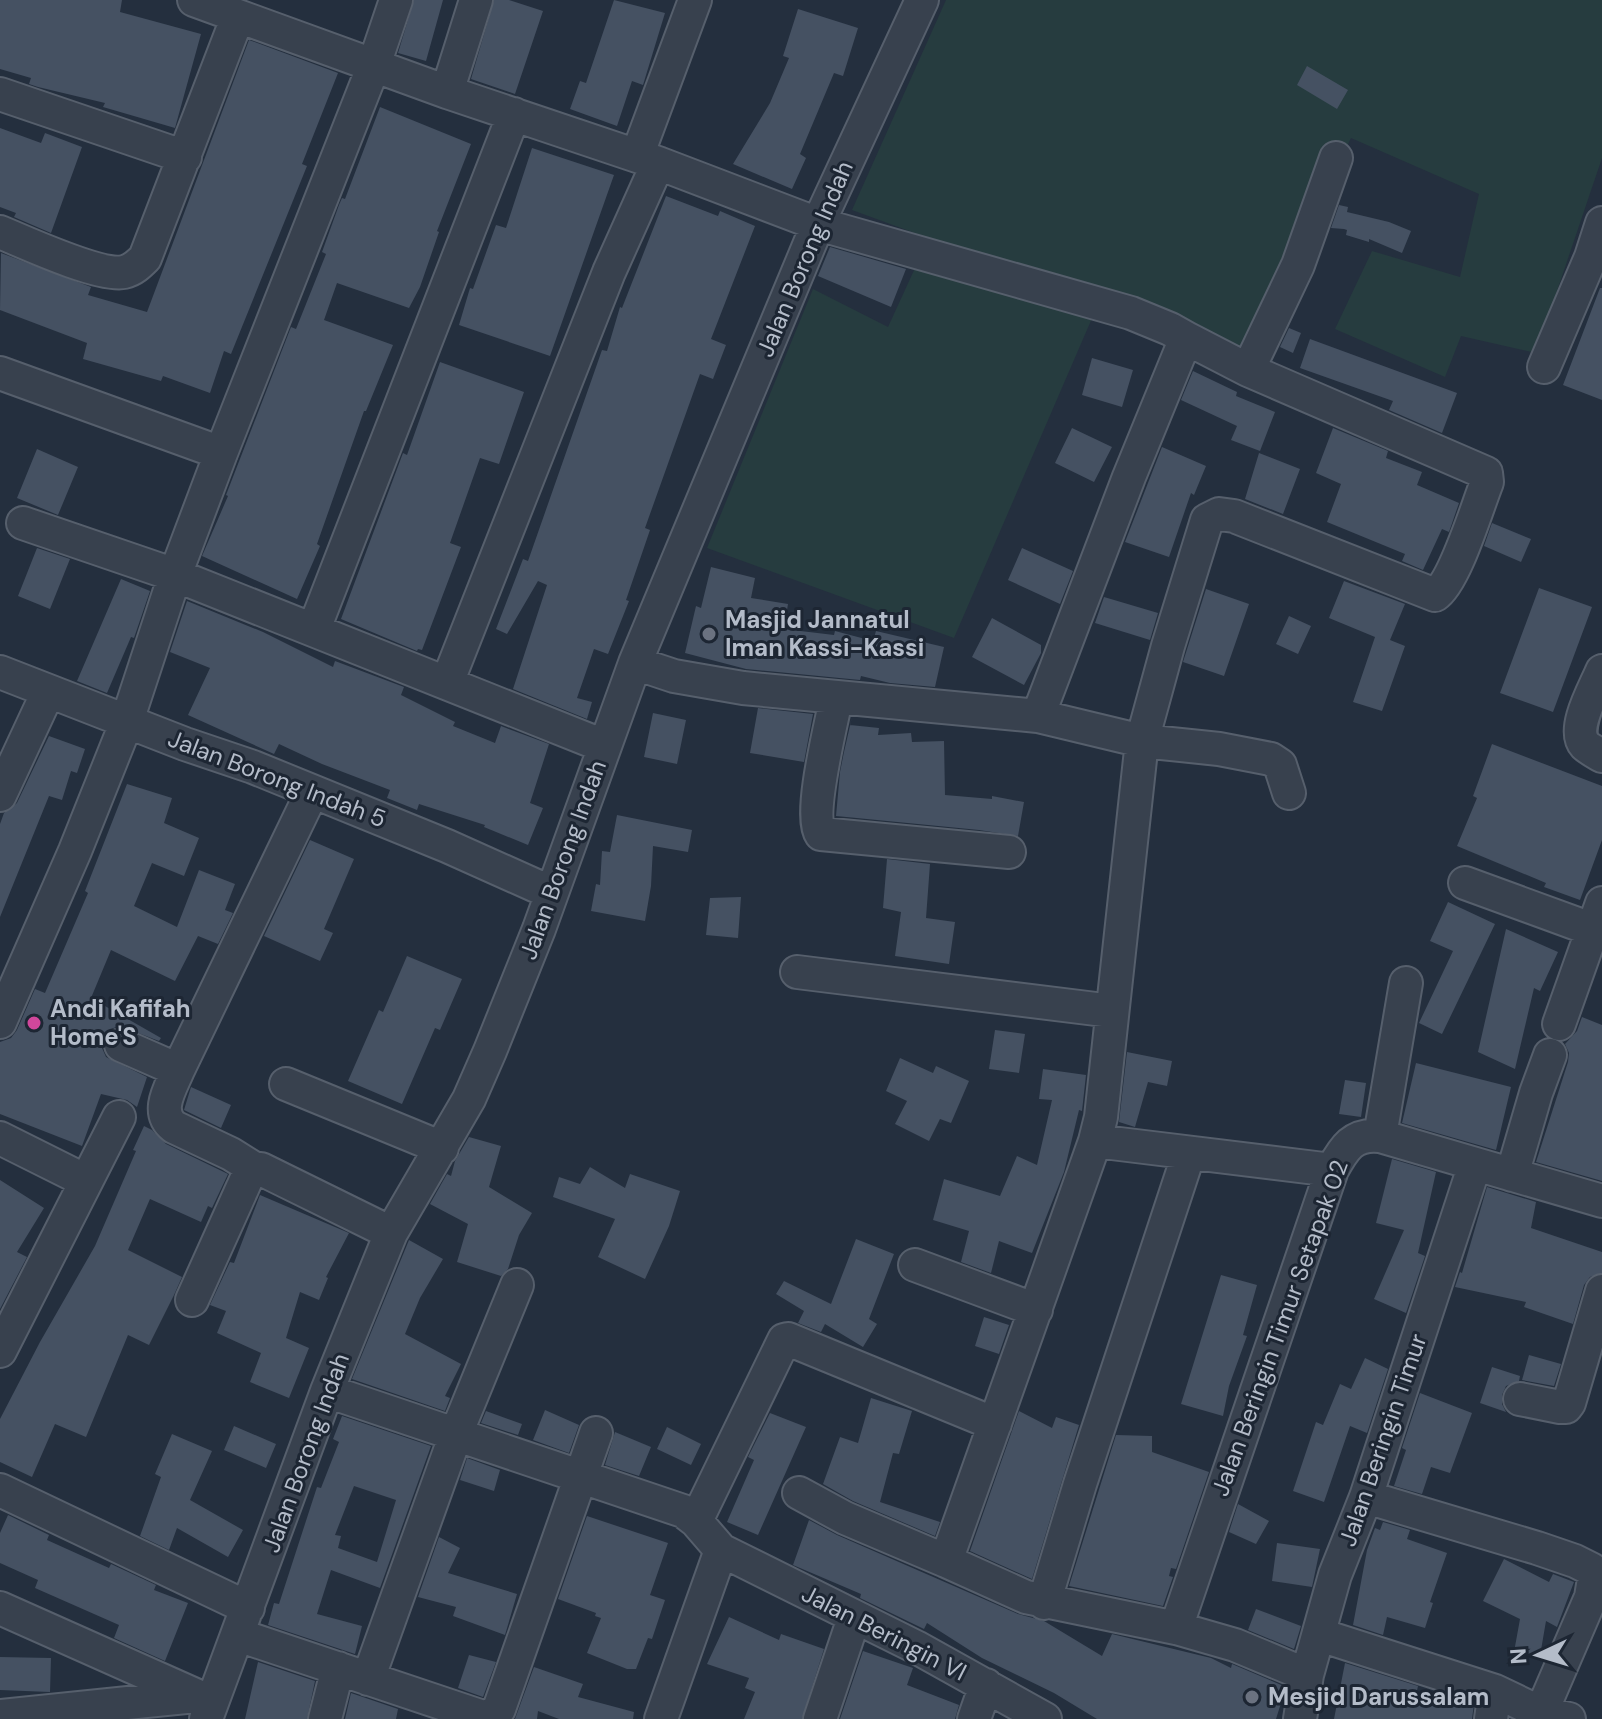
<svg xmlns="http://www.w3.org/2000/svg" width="1602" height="1719" viewBox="0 0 1602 1719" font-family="'DM Sans',sans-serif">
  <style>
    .green { fill: #263c3f }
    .building { fill: #455162; fill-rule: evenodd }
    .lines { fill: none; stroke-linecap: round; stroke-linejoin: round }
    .minor-casing { stroke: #565f6c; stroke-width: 36 }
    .minor { stroke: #38414e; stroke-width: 32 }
    .worship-dot { fill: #6b7280; stroke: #1d2633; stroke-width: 3 }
    .hotel-dot { fill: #d1479c; stroke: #1d2633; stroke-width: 3 }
    .labels { text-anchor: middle; stroke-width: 6; stroke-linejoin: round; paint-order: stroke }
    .street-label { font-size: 24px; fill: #b4bcc9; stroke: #1d2633 }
    .poi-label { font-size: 24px; font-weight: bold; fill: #b4bcc9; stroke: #1d2633; text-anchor: start }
  </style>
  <rect width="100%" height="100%" fill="#242f3e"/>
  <path class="green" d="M946,0H1602V158L1536,353L1461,336L1445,377L1335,329L1372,251L1460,277L1479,194L1351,138L1245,354L852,210Z
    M921,255L1096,309L954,638L707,548L813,289L888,327Z"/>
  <path class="building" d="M0,0H122L120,12L201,34L175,128L103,107L105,103L38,87L29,84L31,78L0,69Z
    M414,0H443L426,61L398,53Z
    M494,0H509L543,11L515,94L471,79Z
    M614,0L665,13L643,85L632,81L617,126L570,109L580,81L586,83Z
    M798,9L858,28L843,76L834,73L800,154L806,158L792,189L733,164L770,103L789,58L783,56Z
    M249,40L338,73L302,164L307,166L231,354L224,351L210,393L163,376L161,381L83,359L87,343L0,310L1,253L91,287L88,295L147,312Z
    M1307,66L1348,90L1337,109L1297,85Z
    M380,107L471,144L437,231L439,232L420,287L409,308L337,283L324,320L393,345L366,411H364L317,544L320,546L297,599L202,556L228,496L226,495L291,327L296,329L326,254L322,252L339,205L342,198L345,199Z
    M0,128L41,143L45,133L82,147L51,233L14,217L16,213L0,207Z
    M532,148L614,175L550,356L459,325L470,288L473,289L496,225L506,228Z
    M666,196L718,216L720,211L755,226L711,339L726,345L713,379L700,374L645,528L650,530L626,600L629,601L608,654L594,649L577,698L592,702L587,719L513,689L547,585L538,581L507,634L496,629L523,559L528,561L602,350L607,351L620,307L622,308Z
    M1339,205L1348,207L1347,212L1389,222L1411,231L1402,253L1369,239V242L1346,235L1347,230L1344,229L1331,228Z
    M830,247L906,269L891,307L818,276Z
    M1600,288H1602V400L1563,385Z
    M1289,328L1301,333L1293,353L1280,347Z
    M1310,339L1457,393L1442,433L1389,410L1393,401L1300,368Z
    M1092,358L1133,370L1122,407L1082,395Z
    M440,362L524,392L499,464L480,458L450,543L461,547L422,650L418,649L417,651L341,619L403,453L407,455Z
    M1193,371L1237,392L1236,396L1275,412L1260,451L1231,440L1237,426L1181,400Z
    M1072,428L1112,447L1094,482L1055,463Z
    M1333,428L1388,451L1386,458L1422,472L1417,485L1459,503L1449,532L1442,529L1423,570L1402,561L1405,554L1327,522L1341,484L1316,473Z
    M1162,447L1206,466L1194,495L1191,493L1169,557L1125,542Z
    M37,449L78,467L58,515L17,498Z
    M1259,453L1300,469L1283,514L1245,499Z
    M1492,523L1531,539L1521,562L1484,546Z
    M37,548L70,559L50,609L18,596Z
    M1022,548L1073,571L1060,604L1008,580Z
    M711,567L755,578L751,598L788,604L784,629L834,635L835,631L873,641L876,631L944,647L935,687L890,683L861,676L860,680L746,669L685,653L696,606L701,608Z
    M121,579L150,591L134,638L131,637L107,693L77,681Z
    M1344,581L1405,604L1390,640L1405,646L1382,711L1353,702L1375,637L1329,618Z
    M1539,588L1592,607L1553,712L1500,693Z
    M1206,589L1249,604L1224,676L1183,662Z
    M1104,597L1158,613L1150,640L1095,623Z
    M187,601L263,632L333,667L335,661L404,687L401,695L455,722L453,726L495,743L501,726L549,744L530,803L543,808L528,845L484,827L485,825L419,804L417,810L387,798L390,790L322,764L279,744L274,754L188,715L210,668L170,652Z
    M1289,616L1311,626L1298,654L1276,644Z
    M992,618L1041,645V653L1024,685L972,657Z
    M758,708L813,714L804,762L750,753Z
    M653,713L686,720L677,764L644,757Z
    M852,717L850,725L879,728L878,735L911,733L912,742L944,741L945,795L992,799V796L1024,802L1018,836L979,830L836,816L840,772L844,752Z
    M49,736L85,749L77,773L71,771L62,800L49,796L0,917V824L4,813L17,803Z
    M1492,744L1602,786V840L1580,900L1544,887L1546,883L1457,846L1477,798L1473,796Z
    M127,784L172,798L164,823L199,838L184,876L152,863L134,906L177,927L199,870L235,884L225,910L233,913L218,944L198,936L175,981L111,950L91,998L161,1038L159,1041L120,1026L110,1029L104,1037L102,1048L106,1057L147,1077L137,1107L127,1100L101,1094L82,1146L0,1114V1042L11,1038L17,1030L35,989L45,993L88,893L85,891Z
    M617,815L692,830L688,852L653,846L651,886L645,921L591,911L596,884L600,885L602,851L610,852Z
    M310,840L354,859L324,929L333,933L320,961L264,936Z
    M887,859L930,864L926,918L955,922L949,964L895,956L901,912L883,908Z
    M741,897L738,938L706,935L710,898Z
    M1448,902L1495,924L1442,1034L1419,1023L1453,951L1430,941Z
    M1506,929L1558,952L1540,991L1534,988L1515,1069L1478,1052Z
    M407,956L462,979L440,1030L435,1028L402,1104L348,1081L379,1010L383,1012Z
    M1582,1017L1602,1025V1181L1536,1162L1568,1062L1569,1053L1565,1044L1577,1031Z
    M995,1030L1025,1034L1019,1073L989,1069Z
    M1127,1052L1172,1061L1167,1086L1148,1082L1135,1127L1119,1122Z
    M900,1058L933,1073L936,1066L969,1081L951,1123L940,1119L929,1141L895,1124L907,1101L886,1091Z
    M1416,1063L1511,1087L1496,1150L1402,1123Z
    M1043,1069L1086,1075L1082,1111L1079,1110L1064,1172L1032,1253L999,1241L991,1273L961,1262L969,1231L933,1220L944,1179L1000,1196L1017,1156L1037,1165L1052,1100L1039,1099Z
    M1345,1080L1366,1083L1361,1117L1339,1114Z
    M191,1087L231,1105L221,1128L184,1110Z
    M144,1126L152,1130L166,1144L228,1174L212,1208L208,1206L201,1222L150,1199L128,1250L182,1277L174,1295L149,1345L128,1335L86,1437L55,1424L32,1477L0,1462V1419L40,1342L95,1246L136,1151L133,1150Z
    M469,1137L501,1146L489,1187L532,1213L519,1235L508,1269L501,1276L457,1262L468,1224L430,1204L447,1174L451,1176L455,1161Z
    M1392,1159L1436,1172L1418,1253L1425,1256L1406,1313L1374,1299L1404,1230L1376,1223Z
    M590,1167L625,1188L630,1174L680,1191L669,1226L645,1279L598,1257L615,1219L553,1197L559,1177L580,1184Z
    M0,1180L44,1208L17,1252L27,1257L0,1309Z
    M1487,1187L1536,1202L1531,1228L1602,1252V1273L1590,1277L1584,1285L1573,1324L1524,1307L1526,1302L1455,1287L1460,1272L1462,1273Z
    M260,1195L349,1233L326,1277L328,1278L319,1300L300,1292L286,1338L309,1348L289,1398L250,1382L261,1353L217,1333L226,1311L210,1305L230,1262L234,1263Z
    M856,1239L894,1254L869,1319L877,1324L863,1347L825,1324L821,1332L798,1323L804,1311L776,1294L784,1281L831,1304Z
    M409,1240L443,1259L420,1298L405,1334L461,1364L445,1396L450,1398L445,1411L352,1379Z
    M1221,1275L1257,1285L1243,1335L1247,1336L1229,1386L1223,1416L1181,1404Z
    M984,1317L1009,1325L999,1354L975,1346Z
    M1529,1355L1561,1364L1554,1386L1522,1380Z
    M1365,1358L1388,1369L1367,1433L1350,1426L1324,1502L1293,1491L1316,1422L1323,1425L1340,1384L1351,1389Z
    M1492,1367L1520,1376L1519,1381L1506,1386L1502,1395V1404L1506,1412L1480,1403Z
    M1420,1393L1472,1413L1450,1473L1431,1467L1422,1494L1394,1486L1406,1450L1402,1448Z
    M871,1398L912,1411L899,1454L893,1453L880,1502L940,1522L935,1536L853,1501L823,1484L840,1437L858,1443Z
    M545,1410L579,1425L569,1453L533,1440Z
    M486,1411L522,1424L518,1435L481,1423Z
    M1019,1411L1052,1428L1056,1417L1079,1425L1032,1579L970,1551Z
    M770,1413L806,1427L758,1535L727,1522L754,1460L748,1457Z
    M342,1416L431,1446L380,1588L331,1570L317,1614L362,1626L355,1654L268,1625L274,1603L279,1604L317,1487L321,1488L339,1442L333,1439ZM354,1486L396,1500L377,1562L338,1548L341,1536L335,1535Z
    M234,1426L276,1444L266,1468L224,1450Z
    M667,1427L701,1444L691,1465L657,1449Z
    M615,1432L651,1447L639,1476L605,1465Z
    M172,1434L212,1451L190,1500L243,1530L228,1557L177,1528L169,1550L140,1536L161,1477L155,1474Z
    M1116,1435L1152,1436V1452L1209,1472L1176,1569L1171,1568L1169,1576L1173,1577L1163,1606L1069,1586Z
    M467,1458L500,1470L494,1491L460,1480Z
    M1238,1504L1269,1521L1256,1544L1229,1532Z
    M8,1515L49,1535L47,1540L109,1568L111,1564L156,1585L154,1590L188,1603L165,1661L114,1638L119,1625L35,1588L38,1580L0,1563V1533Z
    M587,1516L668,1543L650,1595L665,1600L652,1639L648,1638L636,1669H627L587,1653L601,1618L595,1616L596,1613L558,1599Z
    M809,1520L837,1535L1018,1614L1044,1621L1102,1656L1112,1634L1211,1658L1231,1668L1232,1664L1286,1687L1276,1719H1097L1054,1693L982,1658L927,1623L924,1629L860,1598L861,1594L793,1565Z
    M1383,1522L1410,1530L1407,1539L1447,1553L1430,1602L1433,1603L1425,1628L1387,1617L1383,1635L1353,1625L1367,1550L1375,1528L1380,1530Z
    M439,1537L460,1548L448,1573L517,1594L505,1635L453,1616L456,1607L418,1597Z
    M1277,1543L1320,1549L1312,1587L1272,1581Z
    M1504,1559L1549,1582L1553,1574L1574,1582L1557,1627L1546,1621L1540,1656L1514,1652L1520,1619L1483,1601Z
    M1256,1609L1301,1626L1294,1649L1248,1630Z
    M729,1617L779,1640L781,1634L824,1649L802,1719H744L755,1692L745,1688L749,1678L707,1664Z
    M863,1651L913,1668L907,1685L959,1705L955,1719H840Z
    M469,1655L496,1662L483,1697L458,1688Z
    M0,1657L51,1658L50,1692L0,1690Z
    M258,1662L315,1681L307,1719H245Z
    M1345,1663L1418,1686L1416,1695L1474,1704L1472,1719H1334Z
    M534,1667L583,1684L578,1697L634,1712L633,1719H559L538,1711L537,1719H515Z
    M351,1693L398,1709L396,1719H345Z"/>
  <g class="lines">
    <defs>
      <path id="minor" d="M194,0L238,16
        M447,92L476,0
        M0,94L185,157
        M637,156L695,0
        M0,232C26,243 100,277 124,272C133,270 139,264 145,258L238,16L447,92L658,163L818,224L1131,313L1170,329L1186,338
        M1544,367L1591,257L1602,223
        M1248,370L1298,265L1336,158
        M0,373L221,453
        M23,523L175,575L604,746
        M314,629L514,114
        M635,663L674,676L743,688L1038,716L1142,741L1219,749L1271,759L1280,765L1289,793
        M1602,671C1595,688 1571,729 1585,745C1589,749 1597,753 1602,756
        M0,672L185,744L253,767L447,846L552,893
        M447,683L609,272L658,163
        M836,699C831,725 808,815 821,834L1009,852
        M0,795L48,692
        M1465,883L1591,929
        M797,972L1112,1011
        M0,1022L75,851L127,721L175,575L221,453L374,65L396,0
        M1559,1024L1602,903
        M121,1045L178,1070
        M286,1084L442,1148
        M1380,1136L1406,983
        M0,1138L86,1181
        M1095,1141L1332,1170
        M255,1169L231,1154L174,1127C155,1112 170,1089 178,1070L312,792
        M1512,1175L1536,1093L1550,1055
        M915,1265L1036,1310
        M192,1300L242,1189C247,1179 248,1169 261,1169L391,1233
        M0,1351L119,1117
        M327,1391L683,1511L696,1521L721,1550L916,1647L1045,1719
        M1520,1399L1560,1407H1566L1569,1403L1602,1291
        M0,1490L248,1608
        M799,1493L845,1518L946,1561L1095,1141L1101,1117L1142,741L1168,646L1207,520L1219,514L1234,516L1435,595C1455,582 1477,507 1487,482L1486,473L1248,370L1186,338L1129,477L1038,716
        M1366,1497L1537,1548L1575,1561L1591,1569L1594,1579L1591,1597L1541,1713
        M696,1521L784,1340L788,1339L995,1424
        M946,1561L1026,1597L1176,1628L1235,1645L1307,1675
        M1044,1603L1080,1484L1189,1153
        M0,1608L211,1702
        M1176,1628L1332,1170C1344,1148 1353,1133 1380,1136L1602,1201
        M238,1635L483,1717
        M1320,1635L1495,1691L1541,1713L1569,1719
        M368,1679L456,1434L517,1285
        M0,1716L196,1696
        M483,1717L492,1715L499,1709L596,1433
        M206,1719L327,1391L391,1233L469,1099L490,1051L539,929L635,663L818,224L922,0
        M325,1719L338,1668
        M661,1719L721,1550
        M820,1719L854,1618
        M974,1719L986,1685
        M1300,1719L1307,1675L1335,1575L1366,1497L1475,1164
        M1491,1719L1495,1691"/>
    </defs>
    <use href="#minor" class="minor-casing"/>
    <use href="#minor" class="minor"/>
  </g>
  <g class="worship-dot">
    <circle cx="709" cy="634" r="8"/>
    <circle cx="1252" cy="1697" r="8"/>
  </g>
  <circle class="hotel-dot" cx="34" cy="1023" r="8"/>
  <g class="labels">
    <g class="street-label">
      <text transform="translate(805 259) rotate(-67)" y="8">Jalan Borong Indah</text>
      <text transform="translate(277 779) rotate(21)" y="8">Jalan Borong Indah 5</text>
      <text transform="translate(563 860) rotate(-70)" y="8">Jalan Borong Indah</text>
      <text transform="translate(1280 1328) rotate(-70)" y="8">Jalan Beringin Timur Setapak 02</text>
      <text transform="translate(1383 1440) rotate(-71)" y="8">Jalan Beringin Timur</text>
      <text transform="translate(306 1453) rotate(-70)" y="8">Jalan Borong Indah</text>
      <text transform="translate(884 1633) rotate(27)" y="8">Jalan Beringin VI</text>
    </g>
    <g class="poi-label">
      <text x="725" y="628">Masjid Jannatul<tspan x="725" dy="28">Iman Kassi-Kassi</tspan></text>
      <text x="50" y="1017">Andi Kafifah<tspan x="50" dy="28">Home'S</tspan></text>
      <text x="1268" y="1705">Mesjid Darussalam</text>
    </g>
  </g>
  <g transform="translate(1538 1655) rotate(266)" stroke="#1d2633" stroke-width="6" paint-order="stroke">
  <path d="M0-6L14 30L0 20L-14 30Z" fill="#b4bcc9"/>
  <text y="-12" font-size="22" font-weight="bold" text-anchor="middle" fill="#b4bcc9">N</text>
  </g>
</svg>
